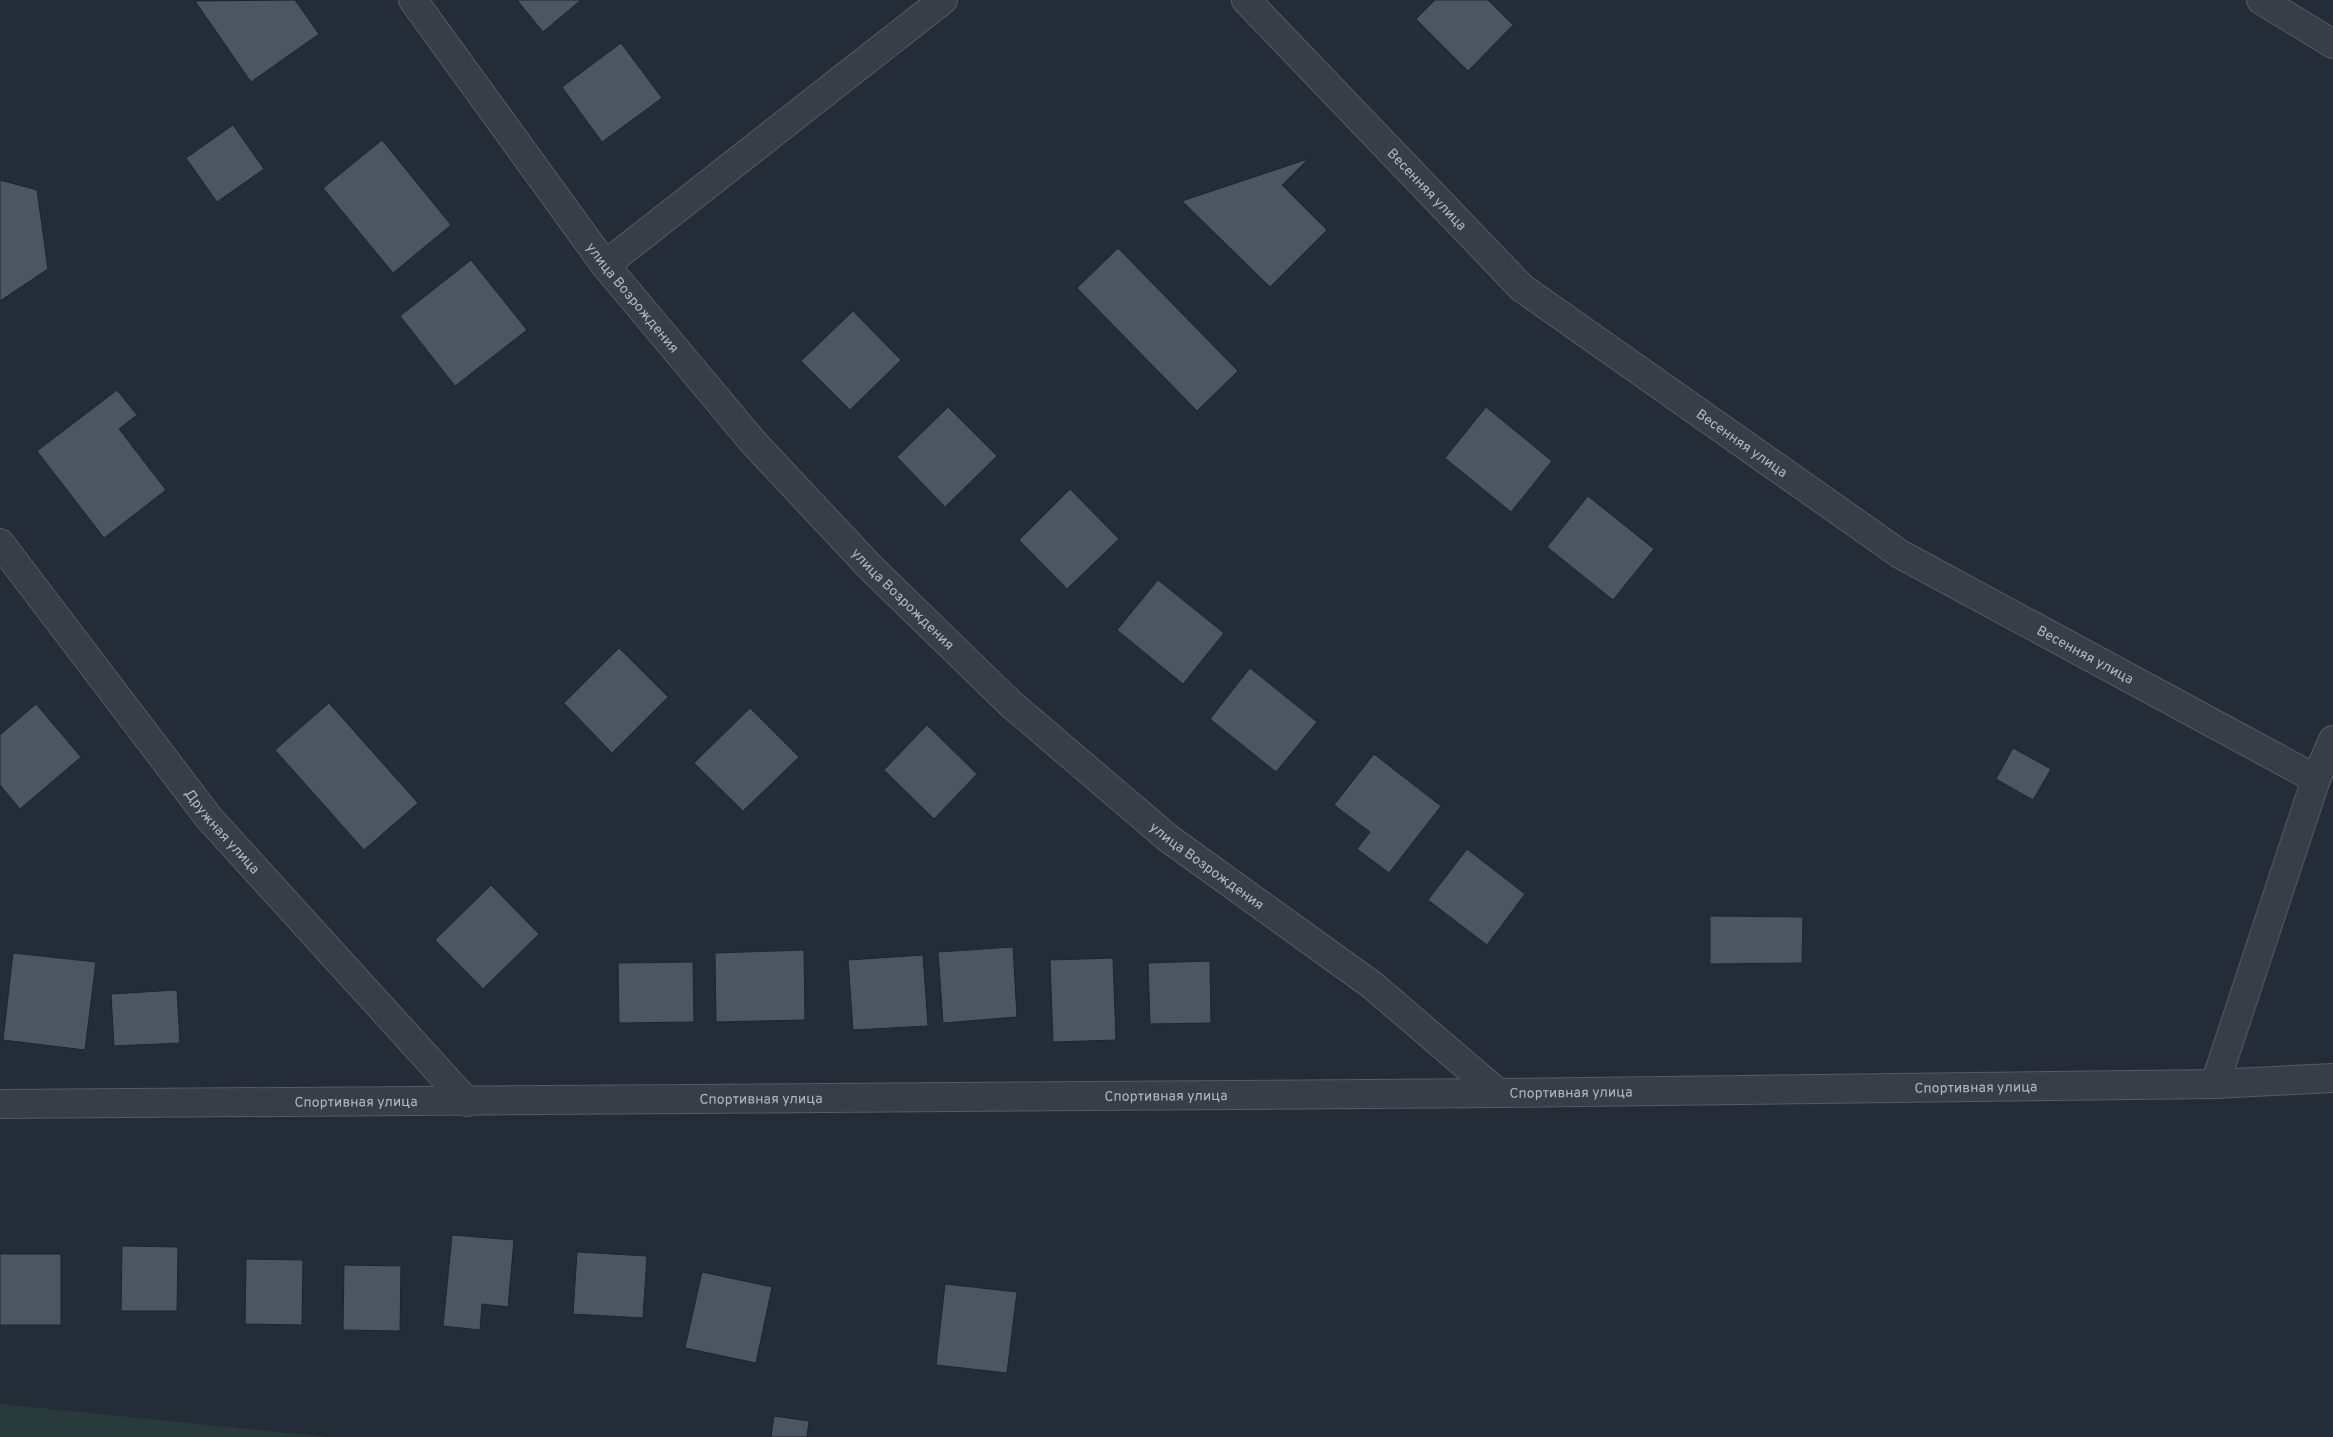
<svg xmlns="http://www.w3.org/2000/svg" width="2333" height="1437" viewBox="0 0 2333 1437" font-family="Overpass,sans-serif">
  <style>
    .green { fill: #293a3a }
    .building { fill: #4c5662; stroke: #1e252e }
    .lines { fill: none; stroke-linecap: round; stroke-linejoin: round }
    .minor-casing { stroke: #555b65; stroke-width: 30 }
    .minor { stroke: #373e48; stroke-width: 28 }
    .labels { text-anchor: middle; stroke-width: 5; stroke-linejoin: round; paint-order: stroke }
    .street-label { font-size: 14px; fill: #b2b8c4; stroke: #1c232c }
  </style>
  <rect width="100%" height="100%" fill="#242c37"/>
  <path class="green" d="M0,1404L328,1437H0Z"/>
  <path class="building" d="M295,0L319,34L251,82L195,1Z
    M517,0H581L543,32Z
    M1435,0H1488L1513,25L1468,71L1416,19Z
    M621,43L662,98L602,142L562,87Z
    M233,125L264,169L217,202L186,158Z
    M382,140L451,225L393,273L323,188Z
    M1308,159L1282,185L1327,230L1270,287L1182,201Z
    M0,180L37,190L48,269L0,301Z
    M1118,248L1238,371L1197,411L1077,288Z
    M471,260L527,330L455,386L400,316Z
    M853,311L901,360L850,410L801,361Z
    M117,390L137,415L119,429L166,490L104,538L37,451Z
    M948,407L997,456L945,507L897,457Z
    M1486,407L1552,461L1511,512L1445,458Z
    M1070,489L1119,539L1067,589L1019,540Z
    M1588,496L1654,549L1613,600L1547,547Z
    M1158,580L1224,633L1183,684L1117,630Z
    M619,648L668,697L612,753L564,703Z
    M1250,668L1317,722L1276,772L1210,719Z
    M329,703L418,803L364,850L275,750Z
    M36,704L81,757L20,809L0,785V735Z
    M750,708L799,757L743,811L694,763Z
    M927,725L977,774L934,819L884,770Z
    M2013,748L2051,769L2033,800L1996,779Z
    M1374,754L1441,806L1389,873L1357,849L1370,832L1334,805Z
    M1467,849L1525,894L1487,945L1428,900Z
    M491,885L539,934L483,989L435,940Z
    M1710,916L1803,917L1802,963L1710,964Z
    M1013,947L1017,1017L943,1023L938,952Z
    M804,950L805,1020L716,1022L715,953Z
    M13,953L96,962L85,1050L3,1040Z
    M923,955L928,1026L853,1030L848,960Z
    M1113,958L1116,1040L1053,1042L1050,960Z
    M1210,961L1211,1023L1150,1024L1148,963Z
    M693,962L694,1022L619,1023L618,963Z
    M177,990L180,1043L114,1046L111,994Z
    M452,1235L514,1240L508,1307L482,1304L480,1330L443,1326Z
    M122,1246L178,1247L177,1311H121Z
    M577,1252L647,1256L643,1318L573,1314Z
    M0,1254H61V1325H0Z
    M246,1259L303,1260L302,1325L245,1324Z
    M344,1265L401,1266L400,1331L343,1330Z
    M702,1272L772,1287L756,1363L685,1348Z
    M945,1284L1017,1292L1007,1373L936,1365Z
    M774,1416L809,1421L807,1437H771Z"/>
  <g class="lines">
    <defs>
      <g id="minor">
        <path id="s1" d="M413,0L605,265L753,442L871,568L1012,705L1168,838L1372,985L1498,1093"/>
        <path id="s2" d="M1246,0L1522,288L1900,554L2316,779"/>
        <path d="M2261,0L2333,44"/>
        <path d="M605,265L943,0"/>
        <path id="s3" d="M0,543L209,818L467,1102"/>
        <path d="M2215,1084L2316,779L2333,740"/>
        <path id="s4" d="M0,1104L1498,1093L2215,1084L2333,1078"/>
      </g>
    </defs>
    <use href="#minor" class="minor-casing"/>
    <use href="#minor" class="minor"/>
  </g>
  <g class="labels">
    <g class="street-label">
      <text dy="5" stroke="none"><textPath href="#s2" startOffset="262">Весенняя улица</textPath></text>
      <text dy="5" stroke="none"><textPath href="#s1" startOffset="370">улица Возрождения</textPath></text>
      <text dy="5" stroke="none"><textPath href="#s2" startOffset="668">Весенняя улица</textPath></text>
      <text dy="5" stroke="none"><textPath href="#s1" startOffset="775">улица Возрождения</textPath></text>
      <text dy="5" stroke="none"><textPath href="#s2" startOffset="1072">Весенняя улица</textPath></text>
      <text dy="5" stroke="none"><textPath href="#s3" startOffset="364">Дружная улица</textPath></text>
      <text dy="5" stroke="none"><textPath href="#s1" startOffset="1180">улица Возрождения</textPath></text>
      <text dy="5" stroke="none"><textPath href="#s4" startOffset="1976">Спортивная улица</textPath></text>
      <text dy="5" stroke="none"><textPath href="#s4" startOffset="1571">Спортивная улица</textPath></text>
      <text dy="5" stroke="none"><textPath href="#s4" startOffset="1166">Спортивная улица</textPath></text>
      <text dy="5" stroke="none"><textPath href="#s4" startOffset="761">Спортивная улица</textPath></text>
      <text dy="5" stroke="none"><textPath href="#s4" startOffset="356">Спортивная улица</textPath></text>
    </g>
  </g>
</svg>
